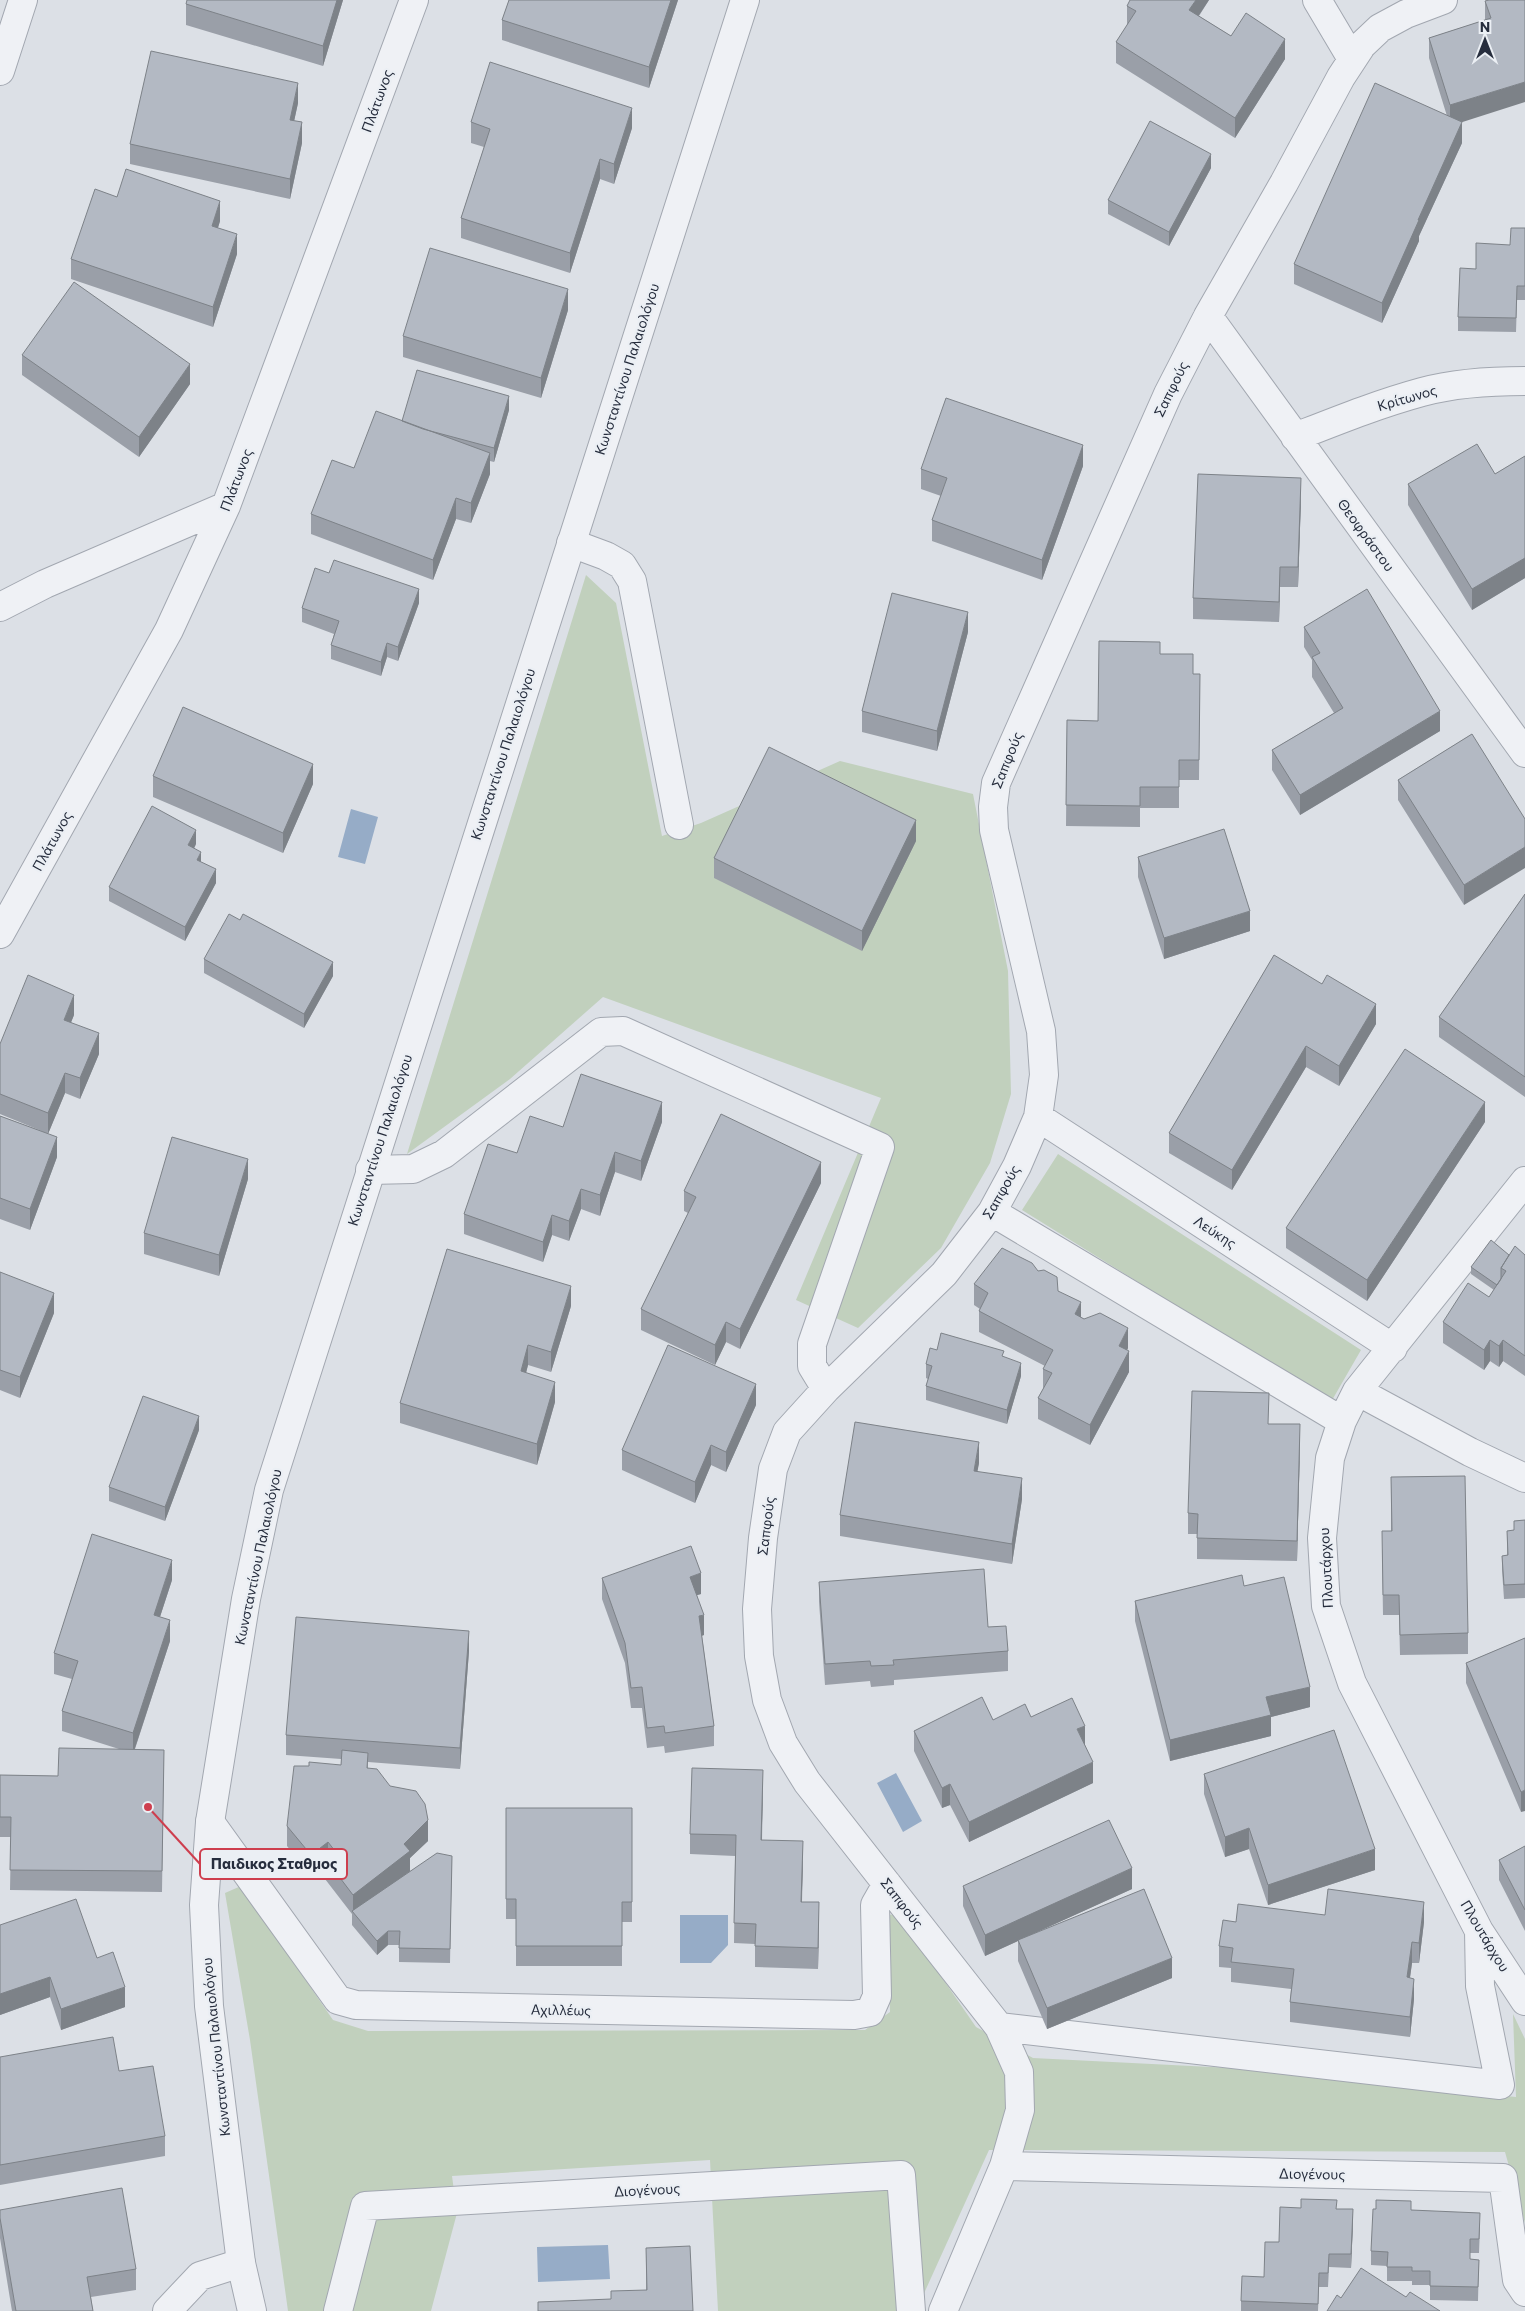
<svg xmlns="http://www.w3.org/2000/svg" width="1525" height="2311" viewBox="0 0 1525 2311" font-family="Commissioner,sans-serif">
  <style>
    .green { fill: #c1d0bd }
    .water { fill: #96acc7 }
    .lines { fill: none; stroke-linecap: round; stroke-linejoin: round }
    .minor-casing { stroke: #a2a7b0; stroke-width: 30 }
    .tertiary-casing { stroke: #a2a7b0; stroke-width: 30 }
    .minor { stroke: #eff1f5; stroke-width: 28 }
    .tertiary { stroke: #eff1f5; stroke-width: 28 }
    .wall { fill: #9a9fa8 }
    .shaded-wall { fill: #7d8288 }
    .building { fill: #b3b9c3; stroke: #7d8288 }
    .labels { text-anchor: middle; stroke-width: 4.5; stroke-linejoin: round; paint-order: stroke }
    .street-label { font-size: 14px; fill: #262d3d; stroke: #ebeff4 }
    .leader { fill: none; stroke: #ce3e4e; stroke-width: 2 }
    .callout-dot { fill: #ce3e4e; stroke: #ebeff4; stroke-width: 2 }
    .callout { fill: #ebeff4; stroke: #ce3e4e; stroke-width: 2 }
    .callout-label { font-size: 15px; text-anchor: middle; font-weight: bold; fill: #262d3d }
  </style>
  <rect width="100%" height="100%" fill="#dce0e6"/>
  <path class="green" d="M586,575L616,603L662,836L701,823L840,761L973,794L1008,971L1011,1094L990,1163L941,1248L858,1328L796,1300L881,1098L603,997L510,1079L407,1154Z
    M1058,1154L1361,1350L1331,1402L1022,1210Z
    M241,1886L333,2020L368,2031L865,2030L890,2012L888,1915L898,1914L976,2027L1033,2058L1231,2068L1516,2097L1513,2014L1525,2039V2223L1505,2152L989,2150L916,2311H718L710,2160L452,2176L457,2213L431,2311H288L250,2040L225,1893Z"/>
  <path class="water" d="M351,809L378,817L365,864L338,857Z
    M896,1773L922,1821L903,1832L877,1783Z
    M680,1915H728V1945L711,1963H680Z
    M608,2245L610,2279L538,2282L537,2247Z"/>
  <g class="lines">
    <defs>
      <path id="minor" d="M1317,0L1352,59
        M0,71L23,0
        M1208,316L1525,753
        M1295,437C1336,421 1378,404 1422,392C1455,383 1490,381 1525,381
        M571,543L606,556L622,565L632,581L679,825
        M0,607L45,584L226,506
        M0,934L169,630L226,506L414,0
        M1038,1117L1393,1348
        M370,1170L413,1169L444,1154L601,1032L623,1031L880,1147L812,1344V1366L826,1389
        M1525,1181L1357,1391L1342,1421L1330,1458L1322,1538L1326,1606L1352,1683L1479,1931L1525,2001
        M992,1212L1342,1421
        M1357,1391L1470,1452L1525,1478
        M210,1822L338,2000L356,2005L854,2015L870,2012L877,1996L875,1905L887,1884
        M999,2027L1500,2085L1480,1986L1479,1931
        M1004,2166L1503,2178L1517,2280L1525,2292
        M167,2311L200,2276L241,2263
        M338,2311L365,2206L901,2175L911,2311
        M943,2311L1004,2166L1020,2110L1019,2072L999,2027L807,1782L783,1743L767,1700L759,1656L757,1609L763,1538L773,1469L787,1432L826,1389L944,1274L992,1212L1017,1166L1038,1117L1044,1075L1041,1031L994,830L993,807L996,783L1168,394L1208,316L1284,183L1341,77L1362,45L1380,28L1406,14L1443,0"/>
      <path id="tertiary" d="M252,2311L241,2263L209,2006L204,1905L210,1822L246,1599L269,1490L745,0"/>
    </defs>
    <use href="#minor" class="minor-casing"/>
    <use href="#tertiary" class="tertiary-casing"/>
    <use href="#minor" class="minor"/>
    <use href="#tertiary" class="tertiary"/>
  </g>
  <path class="wall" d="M343,0L323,66L186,25V4Z
    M509,0H678L649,88L502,40V20Z
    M1209,0L1199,16L1231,36L1285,59L1235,138L1116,63V42L1127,26V6Z
    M1525,0L1461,122L1462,143L1419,236V241L1382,323L1294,284V264L1447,116L1429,58V38L1485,20V1Z
    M298,103L294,121L302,143L290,199L130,164V144Z
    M471,122L632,128L614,184L600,179L570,273L461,238V218L484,147L471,143Z
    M1211,168L1169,246L1108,214V200Z
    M117,197L220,221L218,228L237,254L213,327L71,279V259Z
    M1525,228V300H1517L1516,332L1458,331V317L1476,269L1510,245Z
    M568,310L541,398L403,357V336Z
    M22,355L190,384L139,457L22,375Z
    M509,410L494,462L490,461V474L471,523L456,519L433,580L311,534V514L354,468L402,421Z
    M1525,456V578L1472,610L1408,505V484L1495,474Z
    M1083,466L1042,580L932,541V520L941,496L921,489V469Z
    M1301,499L1298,587H1280L1279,622L1193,619V598Z
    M419,603L398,661L387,657L381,676L331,659V645L334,634L302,622V608Z
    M1304,627L1440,731L1300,815L1272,770V750L1334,713L1312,677V660L1304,647Z
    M968,632L937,751L862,732V711Z
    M1160,654L1193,674H1200L1199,780H1179V808H1140V827L1066,826L1067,720L1098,721Z
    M1472,734L1464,905L1398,800V780Z
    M153,776L313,784L283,853L153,797Z
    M916,841L862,951L714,878V858Z
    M196,844L194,849L201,862L216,883L185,941L109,901V887Z
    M1138,857L1250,931L1164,959L1138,877Z
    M1525,894V1097L1439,1037V1017Z
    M1274,955L1376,1024L1339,1086L1306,1067L1232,1190L1169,1153V1133Z
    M204,959L333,976L304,1028L204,973Z
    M74,1015L71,1022L99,1054L80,1099L65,1093L48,1134L57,1157L30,1230L0,1219V1116L44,1132L0,1114V1044Z
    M662,1122L641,1181L615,1172L600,1216L581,1209L569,1241L552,1235L543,1262L464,1234V1214L517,1153L563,1127Z
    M1485,1122L1367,1301L1286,1248V1228Z
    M248,1179L219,1276L144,1254V1233Z
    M821,1183L740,1349L726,1342L715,1365L641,1330V1309L688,1213L684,1211V1191Z
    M1509,1255H1525V1376L1503,1361L1499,1367L1490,1361L1484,1370L1443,1343V1322L1489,1297L1494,1290L1471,1274V1267Z
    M1038,1271L1058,1291L1081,1317L1128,1348L1127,1350L1129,1372L1090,1445L1038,1419V1398L1043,1389V1369L1045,1366L979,1332V1311L980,1309L974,1305V1284Z
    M0,1272L54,1313L20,1398L0,1390Z
    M571,1306L551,1372L528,1365L526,1373L555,1402L537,1465L400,1423V1403Z
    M937,1350L1004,1357L1021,1376L1007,1424L926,1400V1386L928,1379L926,1378V1364Z
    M756,1405L726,1472L711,1465L695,1503L622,1470V1450Z
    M1269,1424L1300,1445L1297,1561L1197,1559V1534H1188V1513Z
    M199,1430L165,1521L109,1501V1487Z
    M979,1463L977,1471L1022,1499L1012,1564L840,1536V1515Z
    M1391,1477L1468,1633V1654L1400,1655L1399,1615H1383L1382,1551L1391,1531Z
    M1525,1520V1598L1504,1599L1502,1570V1556L1507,1555V1531L1514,1530V1521Z
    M602,1578L701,1594L697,1595L704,1635L702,1636L714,1726V1746L665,1753L664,1746L647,1748L642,1708H631L625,1663L602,1599Z
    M172,1580L160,1617L170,1641L135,1749L164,1750L162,1892L10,1890L11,1837H0V1775L58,1776L119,1749L62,1731V1711L72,1679L54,1674V1653Z
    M819,1582L988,1627L1008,1651V1671L894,1680V1685L871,1687L870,1681L825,1685L819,1602Z
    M1244,1586L1310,1707L1271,1717V1736L1170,1761L1135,1621V1601Z
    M1525,1638L1521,1812L1466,1683V1663Z
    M469,1651L460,1769L368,1762V1768L428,1841L410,1858V1871L452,1856L450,1963L399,1962V1945H388L377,1955L352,1925V1914L325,1879V1865L311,1875L287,1846V1826L309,1766L341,1765V1759L286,1755V1735Z
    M1031,1717L1085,1745L1093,1783L969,1842L950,1805L942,1808L914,1751V1731L993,1720Z
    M1204,1774L1375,1870L1268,1905L1249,1849L1225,1857L1204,1794Z
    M763,1790L762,1840L803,1861L802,1902L819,1923L818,1969L755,1967V1944L734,1943L735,1856L690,1854V1834Z
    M506,1808H632V1922H622V1966H516V1919H506Z
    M1525,1846V1931L1499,1880V1860Z
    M963,1886L1132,1889L1026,1937L1172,1978L1047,2029L1018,1961V1941L985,1956L963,1906Z
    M1236,1922H1424L1419,1963H1412L1410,1978L1414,1999L1410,2037L1290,2022V2002L1291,1989L1231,1982V1968L1219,1967V1946Z
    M0,1925L97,1958L125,2007L61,2030L50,1997L0,2015Z
    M0,2057L119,2071L165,2136V2156L0,2185Z
    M1337,2209L1353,2223L1351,2268L1329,2267L1328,2287H1319L1318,2311H1241V2301L1264,2277L1279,2242Z
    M0,2210L136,2269V2290L91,2297L93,2311H12L0,2238Z
    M1411,2210L1480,2227L1479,2253H1470V2259L1479,2260L1478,2301L1430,2300V2285H1412V2281H1387V2266L1371,2265V2251Z
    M646,2248L693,2311L611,2299L646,2290Z"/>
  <path class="shaded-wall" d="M337,0H343L323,66V46Z
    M671,0H678L649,88V67Z
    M1196,0H1209L1189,30V10Z
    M1285,39V59L1235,138V118Z
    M1525,82V102L1450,126V105Z
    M298,83V103L290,140V120Z
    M632,108V128L614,184V164Z
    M302,122V143L290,199V179Z
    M1462,122V143L1419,236V241L1382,323V303L1418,220Z
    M1211,154V168L1169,246V232Z
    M600,159V179L570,273V253Z
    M220,201V221L212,246V226Z
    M237,234V254L213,327V307Z
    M568,289V310L541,398V378Z
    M190,364V384L139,457V437Z
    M509,396V410L494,462V448Z
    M1083,445V466L1042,580V560Z
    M490,453V474L471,523V503Z
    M1301,478V499L1298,587V567Z
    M456,498V519L433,580V560Z
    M1525,558V578L1472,610V589Z
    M1280,567V587L1279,622V602Z
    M419,589V603L398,661V647Z
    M968,612V632L937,751V731Z
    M387,643V657L381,676V662Z
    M1440,711V731L1300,815V795Z
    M313,764V784L283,853V833Z
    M916,820V841L862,951V931Z
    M196,830V844L188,859V845Z
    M1525,847V868L1464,905V885Z
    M201,852V866L197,860Z
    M216,869V883L185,941V927Z
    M1250,911V931L1164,959V938Z
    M333,962V976L304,1028V1014Z
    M74,995V1015L64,1040V1020Z
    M1376,1004V1024L1339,1086V1066Z
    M99,1033V1054L80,1099V1078Z
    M1306,1046V1067L1232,1190V1170Z
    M65,1073V1093L48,1134V1113Z
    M662,1102V1122L641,1181V1161Z
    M1485,1102V1122L1367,1301V1280Z
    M57,1137V1157L30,1230V1209Z
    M615,1152V1172L600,1216V1195Z
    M248,1159V1179L219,1276V1255Z
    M821,1162V1183L740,1349V1329Z
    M581,1189V1209L569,1241V1221Z
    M552,1215V1235L543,1262V1242Z
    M571,1286V1306L551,1372V1352Z
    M54,1293V1313L20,1398V1377Z
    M1081,1302V1323L1075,1314Z
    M726,1322V1342L715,1365V1345Z
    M1128,1328V1348L1119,1366V1346Z
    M1490,1340V1361L1484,1370V1350Z
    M1503,1340V1361L1499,1367V1346Z
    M528,1345V1365L521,1392V1371Z
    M1129,1351V1372L1090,1445V1425Z
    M1021,1363V1376L1007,1424V1410Z
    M555,1382V1402L537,1465V1444Z
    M756,1384V1405L726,1472V1452Z
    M199,1416V1430L165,1521V1507Z
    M1300,1424V1445L1297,1561V1541Z
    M979,1442V1463L974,1491V1471Z
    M711,1445V1465L695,1503V1482Z
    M1022,1478V1499L1012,1564V1544Z
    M172,1560V1580L154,1635V1615Z
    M701,1573V1594L690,1597V1577Z
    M704,1615V1635L699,1636V1616Z
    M170,1620V1641L133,1754V1733Z
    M469,1631V1651L460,1769V1748Z
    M1310,1687V1707L1271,1717V1736L1170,1761V1740L1266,1697Z
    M1085,1726V1746L1077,1729Z
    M1093,1762V1783L969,1842V1822Z
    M763,1770V1790L761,1860V1840Z
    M950,1784V1805L942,1808V1788Z
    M1525,1790V1811L1521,1812V1792Z
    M428,1820V1841L410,1858V1871L353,1913V1895Z
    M1249,1828V1849L1225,1857V1837Z
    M803,1841V1861L801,1922V1902Z
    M328,1842V1862L325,1858V1865L311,1875V1855Z
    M1375,1849V1870L1268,1905V1885Z
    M1132,1868V1889L985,1956V1935Z
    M819,1902V1923L818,1969V1948Z
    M1424,1902V1922L1419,1963V1943Z
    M388,1931V1945L377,1955V1941Z
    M1412,1942V1963L1407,1998V1977Z
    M1172,1958V1978L1047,2029V2008Z
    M50,1977V1997L0,2015V1994Z
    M1414,1979V1999L1410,2037V2017Z
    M125,1987V2007L61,2030V2009Z
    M1353,2209V2223L1351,2268V2254Z"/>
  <path class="building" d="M187,0H337L323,46L186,4Z
    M509,0H671L649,67L502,20Z
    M1130,0H1196L1189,10L1231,36L1246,13L1285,39L1235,118L1116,42L1136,11L1127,6Z
    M1489,0H1525V82L1450,105L1429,38L1491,18L1485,1Z
    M151,51L298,83L290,120L302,122L290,179L130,144Z
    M490,62L632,108L614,164L600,159L570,253L461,218L490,129L471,122Z
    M1375,83L1462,122L1418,220H1419L1382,303L1294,264Z
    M1150,121L1211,154L1169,232L1108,200Z
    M126,169L220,201L212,226L237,234L213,307L71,259L95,189L117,197Z
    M1511,228H1525V286H1517L1516,318L1458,317L1460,268L1476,269V243L1510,245Z
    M430,248L568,289L541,378L403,336Z
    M74,282L190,364L139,437L22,355Z
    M417,370L509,396L494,448L423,429L402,421Z
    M946,398L1083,445L1042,560L932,520L947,478L921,469Z
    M376,411L490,453L471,503L456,498L433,560L311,514L332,460L354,468Z
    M1477,444L1495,474L1525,456V558L1472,589L1408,484Z
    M1198,474L1301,478L1298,567H1280L1279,602L1193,598Z
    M334,560L419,589L398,647L387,643L381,662L331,645L339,621L302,608L315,568L329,573Z
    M1367,589L1440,711L1300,795L1272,750L1343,708L1312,657L1320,653L1304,627Z
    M892,593L968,612L937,731L862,711Z
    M1099,641L1160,642V654H1193V674H1200L1199,760H1179V787H1140V806L1066,805L1067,720L1098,721Z
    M183,707L313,764L283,833L153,776Z
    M1472,734L1525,819V847L1464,885L1398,780Z
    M769,747L916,820L862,931L714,858Z
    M152,806L196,830L188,845L201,852L197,860L216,869L185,927L109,887Z
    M1224,829L1250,911L1164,938L1138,857Z
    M1525,894V1077L1439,1017Z
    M229,914L240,920L243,914L333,962L304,1014L204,959Z
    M1274,955L1322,984L1327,975L1376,1004L1339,1066L1306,1046L1232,1170L1169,1133Z
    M28,975L74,995L64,1020L99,1033L80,1078L65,1073L48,1113L0,1094V1044Z
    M1405,1049L1485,1102L1367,1280L1286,1228Z
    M581,1074L662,1102L641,1161L615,1152L600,1195L581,1189L569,1221L552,1215L543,1242L464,1214L488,1144L517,1153L530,1116L563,1127Z
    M721,1114L821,1162L740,1329L726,1322L715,1345L641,1309L696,1197L684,1191Z
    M0,1116L57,1137L30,1209L0,1198Z
    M172,1137L248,1159L219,1255L144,1233Z
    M1491,1240L1509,1255L1501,1268V1279L1497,1285L1471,1267Z
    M1515,1246L1525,1255V1356L1503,1340L1499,1346L1490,1340L1484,1350L1443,1322L1468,1283L1489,1297L1506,1271L1501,1268Z
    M1002,1248L1032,1263L1038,1271L1044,1270L1057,1277L1058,1291L1081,1302L1075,1314L1084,1319L1100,1313L1128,1328L1119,1346L1129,1351L1090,1425L1038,1398L1052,1373L1043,1369L1053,1350L979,1311L988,1293L974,1284Z
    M447,1249L571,1286L551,1352L528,1345L521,1371L555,1382L537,1444L400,1403Z
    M0,1272L54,1293L20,1377L0,1370Z
    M941,1333L1004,1351L1002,1356L1021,1363L1007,1410L926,1386L932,1366L926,1364L930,1348L937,1350Z
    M668,1345L756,1384L726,1452L711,1445L695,1482L622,1450Z
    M1192,1391L1269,1393L1268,1424H1300L1297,1541L1197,1538L1198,1514L1188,1513Z
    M143,1396L199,1416L165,1507L109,1487Z
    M855,1422L979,1442L974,1471L1022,1478L1012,1544L840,1515Z
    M1465,1476L1468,1633L1400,1635L1399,1595H1383L1382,1531H1392L1391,1477Z
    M1525,1520V1584L1504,1585L1502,1556L1508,1555L1507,1531L1514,1530V1521Z
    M92,1534L172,1560L154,1615L170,1620L133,1733L62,1711L78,1661L54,1653Z
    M691,1546L701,1573L690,1577L704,1615L699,1616L714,1726L665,1733L664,1726L647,1728L642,1687L631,1688L625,1643L602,1578Z
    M984,1569L988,1627L1006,1626L1008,1651L893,1660L894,1665L871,1666L870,1661L825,1664L819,1582Z
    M1242,1575L1244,1586L1284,1577L1310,1687L1266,1697L1271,1715L1170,1740L1135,1601Z
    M296,1617L469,1631L460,1748L286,1735Z
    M1525,1638V1790L1521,1792L1466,1663Z
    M982,1697L993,1720L1025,1704L1031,1717L1072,1698L1085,1726L1077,1729L1093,1762L969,1822L950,1784L942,1788L914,1731Z
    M1334,1730L1375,1849L1268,1885L1249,1828L1225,1837L1204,1774Z
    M59,1748L164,1750L162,1871L10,1870L11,1817H0V1775L58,1776Z
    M342,1750L368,1753L367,1768L377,1769L390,1786L416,1791L425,1804L428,1820L404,1844L410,1851L353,1895L325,1858L335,1851L328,1842L311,1855L287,1826L294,1766H309V1762L341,1765Z
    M692,1768L763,1770L761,1840L803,1841L801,1902H819L818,1948L755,1946L756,1924L734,1923L736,1835L690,1834Z
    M506,1808H632V1902H622V1946H516V1899H506Z
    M1109,1820L1132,1868L985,1935L963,1886Z
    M1525,1846V1910L1499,1860Z
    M437,1853L452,1856L450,1949L399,1948L400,1931H388L377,1941L352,1911Z
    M1144,1889L1172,1958L1047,2008L1018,1940Z
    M1328,1889L1424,1902L1419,1943L1412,1942L1407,1977L1414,1979L1410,2017L1290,2002L1294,1969L1231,1962L1233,1948L1219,1946L1223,1920L1236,1922L1238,1904L1325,1915Z
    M76,1899L97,1958L113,1952L125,1987L61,2009L50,1977L0,1994V1925Z
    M113,2037L119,2071L153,2066L165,2136L0,2165V2057Z
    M122,2188L136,2269L87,2277L93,2311H16L0,2218V2210Z
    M1301,2199L1337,2200L1336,2209H1353L1351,2254H1329L1328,2273H1319L1318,2304L1241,2301L1242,2276L1264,2277L1265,2242H1279L1280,2207L1301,2208Z
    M1376,2200L1411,2201V2210L1480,2213L1479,2239H1470V2259L1479,2260L1478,2287L1430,2286V2271H1412V2267H1387L1388,2252L1371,2251L1373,2209H1376Z
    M690,2246L693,2311H538V2302L611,2299V2291L647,2290L646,2248Z
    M1361,2268L1406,2297L1410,2292L1440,2311H1327L1337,2295L1341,2298Z"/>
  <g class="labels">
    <g class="street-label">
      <text transform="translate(377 101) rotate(-70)" y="5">Πλάτωνος</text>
      <text transform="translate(627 369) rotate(-72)" y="5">Κωνσταντίνου Παλαιολόγου</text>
      <text transform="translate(1171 389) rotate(-64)" y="5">Σαπφούς</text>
      <text transform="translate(1407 398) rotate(-16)" y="5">Κρίτωνος</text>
      <text transform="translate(236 480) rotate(-69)" y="5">Πλάτωνος</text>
      <text transform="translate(1366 535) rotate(54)" y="5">Θεοφράστου</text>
      <text transform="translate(503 754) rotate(-72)" y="5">Κωνσταντίνου Παλαιολόγου</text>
      <text transform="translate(1007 760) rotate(-68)" y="5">Σαπφούς</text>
      <text transform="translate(52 841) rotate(-61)" y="5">Πλάτωνος</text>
      <text transform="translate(380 1140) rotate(-72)" y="5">Κωνσταντίνου Παλαιολόγου</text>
      <text transform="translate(1001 1192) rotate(-60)" y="5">Σαπφούς</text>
      <text transform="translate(1215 1232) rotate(33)" y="5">Λεύκης</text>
      <text transform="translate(766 1526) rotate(-83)" y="5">Σαπφούς</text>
      <text transform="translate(258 1557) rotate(-78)" y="5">Κωνσταντίνου Παλαιολόγου</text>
      <text transform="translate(1326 1568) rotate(-93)" y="5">Πλουτάρχου</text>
      <text transform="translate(902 1903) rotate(52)" y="5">Σαπφούς</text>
      <text transform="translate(1485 1936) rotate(59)" y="5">Πλουτάρχου</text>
      <text transform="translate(561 2010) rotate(1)" y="5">Αχιλλέως</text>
      <text transform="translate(216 2047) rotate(-96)" y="5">Κωνσταντίνου Παλαιολόγου</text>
      <text transform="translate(1312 2174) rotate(1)" y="5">Διογένους</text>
      <text transform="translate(647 2190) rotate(-3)" y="5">Διογένους</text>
    </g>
  </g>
  <path class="leader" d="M148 1807L200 1864"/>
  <circle class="callout-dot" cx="148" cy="1807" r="5"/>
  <rect class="callout" x="200" y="1849" width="147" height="30" rx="5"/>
  <g class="callout-label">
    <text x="274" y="1869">Παιδικος Σταθμος</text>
  </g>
  <g transform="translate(1485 40)" stroke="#ebeff4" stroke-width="4" paint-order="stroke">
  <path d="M0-4L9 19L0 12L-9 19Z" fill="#262d3d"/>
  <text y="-8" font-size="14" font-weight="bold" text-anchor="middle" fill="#262d3d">N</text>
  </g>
</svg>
